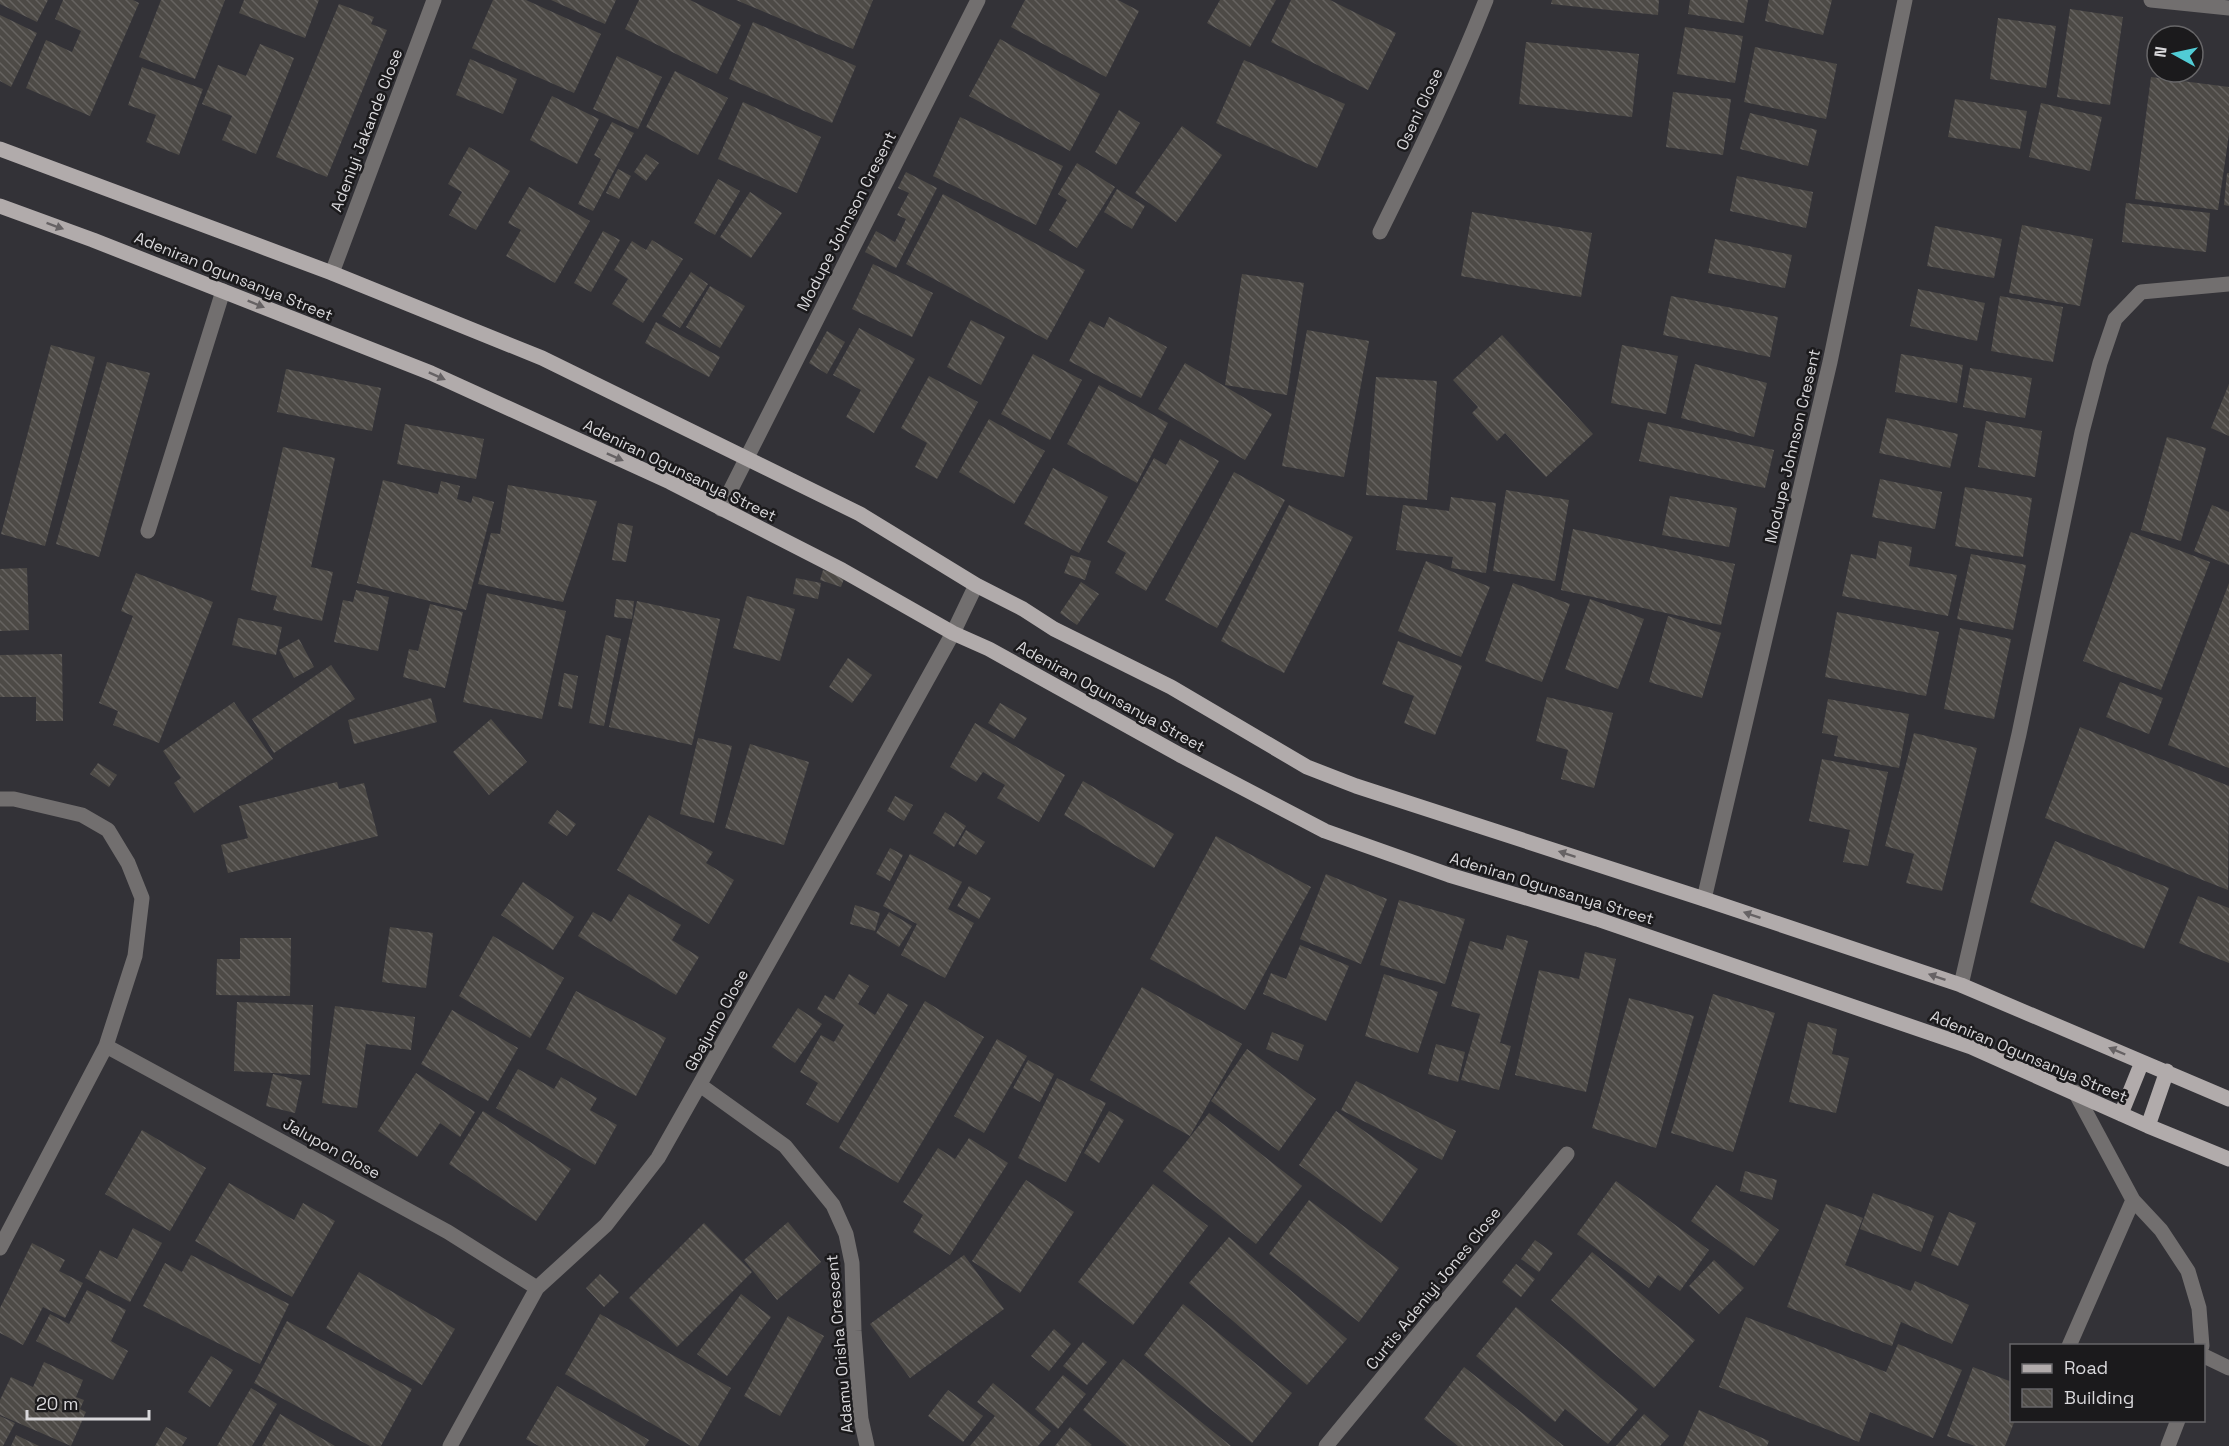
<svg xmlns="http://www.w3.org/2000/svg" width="2229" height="1446" viewBox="0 0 2229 1446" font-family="'Space Grotesk',sans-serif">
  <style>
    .building { fill: url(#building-back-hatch) }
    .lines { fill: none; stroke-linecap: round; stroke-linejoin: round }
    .minor { stroke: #726f6f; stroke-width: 15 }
    .major { stroke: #b1abab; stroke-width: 15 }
    .oneway { fill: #666264 }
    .labels { text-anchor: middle; stroke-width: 5; stroke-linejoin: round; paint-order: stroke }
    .street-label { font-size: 16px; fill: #d9d8db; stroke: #1b1a1c }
  </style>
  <defs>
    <pattern id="building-back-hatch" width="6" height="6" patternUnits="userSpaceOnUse" patternTransform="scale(1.5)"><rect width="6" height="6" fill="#4d4a46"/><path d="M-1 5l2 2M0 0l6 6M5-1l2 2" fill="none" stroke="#666360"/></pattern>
  </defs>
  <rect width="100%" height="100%" fill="#333237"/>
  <path class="building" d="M0,0H48L37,22L0,4Z
    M63,0H133L139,3L90,116L26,88L46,40L72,52L81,31L55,19Z
    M161,0H225L195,79L139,57Z
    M244,0H319L305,38L239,13Z
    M493,0H526L601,34L574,93L472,48Z
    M551,0H616L605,24Z
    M639,0H690L741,25L717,74L625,29Z
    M736,0H873L853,49Z
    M1025,0H1118L1139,11L1106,77L1011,27Z
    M1220,0H1276L1250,47L1207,23Z
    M1291,0H1330L1396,33L1368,90L1271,42Z
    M1552,0H1659L1658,15L1551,4Z
    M1690,0H1748L1744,23L1688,14Z
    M1769,0H1832L1823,35L1765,21Z
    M339,4L374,17L371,24L387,30L327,177L276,157Z
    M2070,9L2123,17L2110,105L2057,97Z
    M0,15L37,33L11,87L0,81Z
    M1998,18L2056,26L2046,88L1990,79Z
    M753,22L856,66L832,123L729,79Z
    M1685,27L1743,36L1735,83L1677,74Z
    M1000,39L1100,94L1070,151L969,96Z
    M1526,42L1639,54L1632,117L1519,104Z
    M260,44L294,58L256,154L222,140L232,116L202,104L218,65L246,76Z
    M1755,47L1837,64L1826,119L1744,102Z
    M617,56L662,77L638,129L593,109Z
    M470,59L517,79L503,114L456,95Z
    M1244,60L1345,104L1317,168L1216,123Z
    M142,67L203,89L179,155L146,142L156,115L128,105Z
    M675,71L728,98L698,155L646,127Z
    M2151,77L2229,87V134L2218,210L2135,199Z
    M1673,92L1731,99L1723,155L1666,147Z
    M552,96L599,119L577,164L530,140Z
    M1955,99L2027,111L2020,149L1948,137Z
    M743,102L821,137L797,193L718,159Z
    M2041,103L2102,117L2090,171L2029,157Z
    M1119,110L1140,123L1116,165L1095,152Z
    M1750,113L1817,130L1808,166L1740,149Z
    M960,117L1063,166L1036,225L933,176Z
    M612,122L634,133L593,211L578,204L601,159L594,155Z
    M1182,126L1222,155L1176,222L1135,193Z
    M469,147L510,171L476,230L449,215L462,192L448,184Z
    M646,154L659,163L646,181L634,172Z
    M1077,163L1115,187L1077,248L1049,230L1067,200L1058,194Z
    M618,169L631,176L619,199L606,193Z
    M906,172L937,188L896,268L865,252L876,231L895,242L906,219L897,215L909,193L898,188Z
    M2227,173H2229V206L2224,205Z
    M1737,176L1813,192L1806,228L1730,211Z
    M718,179L740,191L715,235L694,223Z
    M529,187L590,221L555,283L506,256L521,230L508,223Z
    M1117,189L1145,206L1132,229L1104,212Z
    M750,192L782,213L751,258L720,237Z
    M943,194L1085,270L1047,340L906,264Z
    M2126,203L2210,213L2206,252L2122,242Z
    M1472,212L1592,233L1581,297L1461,276Z
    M2022,225L2093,239L2080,306L2009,293Z
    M1935,226L2002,239L1994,278L1927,266Z
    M603,231L620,240L591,292L574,283Z
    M1715,239L1792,255L1785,288L1708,273Z
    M652,240L683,259L643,323L612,304L628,279L614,270L632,241L646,250Z
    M873,264L933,293L912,337L852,309Z
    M691,272L708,284L680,328L662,316Z
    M1242,274L1304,283L1287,395L1225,385Z
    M710,286L745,306L720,348L686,327Z
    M1918,289L1985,303L1977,341L1910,326Z
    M1671,296L1778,317L1770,357L1663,335Z
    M2000,296L2063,307L2053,362L1991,351Z
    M1109,317L1167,347L1141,398L1069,361L1090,321L1104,328Z
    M971,320L1005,337L981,385L947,367Z
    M656,322L720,357L709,377L645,343Z
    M859,328L915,359L874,433L846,417L861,390L833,375Z
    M1307,330L1369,341L1344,477L1282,466Z
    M827,331L845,342L827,374L809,363Z
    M1502,335L1593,434L1546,477L1505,433L1497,441L1472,413L1478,407L1453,380Z
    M51,345L95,357L45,546L1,534Z
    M1622,345L1678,356L1666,414L1611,403Z
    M1033,354L1082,380L1050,440L1001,414Z
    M1901,354L1963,365L1957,403L1895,392Z
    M107,362L150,373L99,557L56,544Z
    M1185,363L1272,414L1245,460L1158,409Z
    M1695,364L1767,383L1754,437L1681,418Z
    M1970,368L2032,378L2025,418L1963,407Z
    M286,369L381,388L372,431L277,412Z
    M929,376L978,402L937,479L915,467L927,443L901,428Z
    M1376,377L1437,381L1427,500L1366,495Z
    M2229,384V436L2211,428Z
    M1099,385L1168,423L1137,483L1067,444Z
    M1887,418L1958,434L1950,468L1879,453Z
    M989,419L1045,451L1014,504L959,472Z
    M1986,421L2042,431L2035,477L1978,467Z
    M1648,422L1774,450L1765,488L1639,461Z
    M405,424L484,439L476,479L397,464Z
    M2167,437L2206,448L2181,541L2141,530Z
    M1180,439L1219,461L1146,591L1115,573L1126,553L1107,542L1154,458L1166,465Z
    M283,447L335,458L311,567L333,572L322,621L273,610L277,596L251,590Z
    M1053,468L1108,497L1079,553L1024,524Z
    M1234,472L1285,500L1217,628L1165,600Z
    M1880,479L1942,492L1935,529L1872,517Z
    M383,480L438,494L441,481L460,486L457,499L471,503L473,496L494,502L466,610L357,583Z
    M508,485L597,501L563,602L478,584L491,533L500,534Z
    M1965,487L2032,498L2023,557L1955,546Z
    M1506,490L1569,500L1555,581L1493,571Z
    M1670,496L1737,508L1729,547L1662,535Z
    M1451,497L1496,503L1486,573L1451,568L1453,557L1396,550L1403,505L1449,511Z
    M1289,505L1353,537L1284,673L1221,641Z
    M2212,505L2229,512V565L2194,551Z
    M618,523L633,526L626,562L612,560Z
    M1573,529L1735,564L1721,625L1561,590Z
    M2131,532L2210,562L2161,690L2083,661Z
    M1879,541L1912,547L1909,566L1957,575L1948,616L1842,596L1851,554L1876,559Z
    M1971,554L2026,565L2013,630L1957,619Z
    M1071,555L1091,561L1085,580L1064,573Z
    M1426,561L1490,587L1461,657L1398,631Z
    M27,568L29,630L0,631V569Z
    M823,570L845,576L841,587L820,580Z
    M136,573L213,602L159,743L113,725L118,711L99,703L133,616L121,611Z
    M796,578L821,583L818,599L793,594Z
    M1081,582L1099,594L1077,625L1060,613Z
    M1513,583L1570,604L1542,682L1485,661Z
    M2229,583V768L2168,745Z
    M356,590L389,597L378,651L334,642L343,600L353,602Z
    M487,593L566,611L542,719L463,702Z
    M747,596L795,609L780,661L733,648Z
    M616,599L634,601L632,619L614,617Z
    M1590,599L1644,619L1618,689L1565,669Z
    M637,601L720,619L692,745L609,727Z
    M430,604L463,612L445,688L403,677L409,649L418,651Z
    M1837,612L1939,632L1926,696L1825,677Z
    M1668,616L1721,633L1702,698L1649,682Z
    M238,618L282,627L276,655L232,645Z
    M1960,628L2011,639L1994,719L1944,709Z
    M606,635L621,639L604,726L589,723Z
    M299,639L314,667L294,678L279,650Z
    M1398,641L1462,666L1435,735L1404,723L1414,696L1382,684Z
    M62,654L63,721H36V697H0V655Z
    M848,658L872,675L852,703L829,687Z
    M331,665L355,699L274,753L252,719Z
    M564,673L578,676L572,709L558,706Z
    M2120,682L2163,698L2149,734L2106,717Z
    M1547,697L1613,713L1594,788L1561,779L1568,750L1536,741Z
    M431,698L437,722L354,744L348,720Z
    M1828,699L1909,714L1899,768L1834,756L1838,736L1822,733Z
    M234,702L273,759L194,813L174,783L181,778L163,751Z
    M1000,703L1027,718L1014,739L988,723Z
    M491,719L527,762L489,795L453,752Z
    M975,723L1065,775L1039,822L997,798L1005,785L983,772L976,782L950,767Z
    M2080,727L2229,786L2228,890L2045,818Z
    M1914,733L1977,748L1942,891L1906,883L1914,854L1885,846Z
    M698,738L732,746L714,823L680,814Z
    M750,744L809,762L784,845L725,828Z
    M1822,759L1888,772L1868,866L1843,862L1850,830L1809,821Z
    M98,763L117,775L109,787L90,774Z
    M1083,781L1174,834L1154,868L1064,815Z
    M337,782L339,789L364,783L378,836L228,873L221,845L248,838L239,806Z
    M895,796L913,805L904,821L887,811Z
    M557,810L576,824L567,836L548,823Z
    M945,812L966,826L954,847L933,833Z
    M649,815L713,852L706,863L734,880L709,924L617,870Z
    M966,830L985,842L976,855L958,844Z
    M1216,836L1311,887L1245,1010L1150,959Z
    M2055,841L2169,888L2144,949L2030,902Z
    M890,848L903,855L890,881L876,874Z
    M910,854L962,882L948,909L974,923L945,978L901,955L917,924L883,906Z
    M1326,874L1387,899L1361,964L1300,939Z
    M523,882L574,917L553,950L501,915Z
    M969,886L991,898L979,919L957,906Z
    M629,894L681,925L672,940L699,957L676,995L578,936L593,912L611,922Z
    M2198,896L2229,908V963L2179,943Z
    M1399,900L1465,919L1445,984L1380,965Z
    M855,905L880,913L875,931L850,924Z
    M889,912L912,926L899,947L876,933Z
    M390,927L433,933L426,988L382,982Z
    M1507,935L1528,941L1500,1043L1511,1046L1499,1090L1461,1080L1480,1014L1451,1006L1470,941L1503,950Z
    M493,936L564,978L530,1038L459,996Z
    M240,938H291L290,996L216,995L217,959H240Z
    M1300,945L1349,966L1326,1021L1263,994L1271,973L1286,979Z
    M1585,952L1616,959L1586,1092L1515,1075L1539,970L1579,979Z
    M849,974L869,986L858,1004L875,1015L888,993L908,1005L838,1123L806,1104L818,1083L800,1072L821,1035L834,1042L844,1025L817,1009L825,995L834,1000Z
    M1384,974L1438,992L1418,1053L1365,1036Z
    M1142,987L1242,1044L1190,1136L1090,1080Z
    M576,991L666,1038L636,1096L546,1049Z
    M1713,994L1775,1013L1733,1152L1671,1133Z
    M1629,998L1694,1016L1656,1148L1592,1128Z
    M925,1001L984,1037L898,1183L839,1148Z
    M237,1002L313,1005L310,1075L234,1071Z
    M335,1006L415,1017L411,1050L366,1044L357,1108L322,1103Z
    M798,1008L822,1024L795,1063L772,1047Z
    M452,1010L518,1048L488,1101L421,1064Z
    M1808,1022L1837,1029L1832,1054L1849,1058L1836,1113L1789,1102Z
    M1272,1032L1304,1045L1298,1061L1266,1049Z
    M997,1039L1027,1056L984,1133L954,1116Z
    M1436,1044L1465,1052L1458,1082L1428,1074Z
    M1247,1049L1316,1099L1279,1151L1211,1101Z
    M1028,1060L1054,1074L1040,1102L1013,1088Z
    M518,1069L554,1089L561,1077L597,1098L590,1110L617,1125L595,1165L496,1108Z
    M416,1073L475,1112L460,1137L440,1123L417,1157L378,1131Z
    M273,1074L302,1081L295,1113L266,1106Z
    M1057,1078L1106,1103L1066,1182L1018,1158Z
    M1356,1081L1456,1131L1442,1160L1341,1110Z
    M483,1111L571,1169L536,1221L449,1164Z
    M1109,1111L1124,1120L1099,1163L1084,1153Z
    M1336,1111L1418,1169L1381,1223L1299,1165Z
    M1209,1113L1302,1186L1256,1244L1163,1171Z
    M142,1130L206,1168L170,1231L105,1194Z
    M969,1138L1008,1163L950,1255L913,1232L923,1215L903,1202L938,1148L955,1159Z
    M1745,1171L1777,1180L1772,1200L1740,1191Z
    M1026,1180L1074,1212L1020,1293L972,1261Z
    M1616,1181L1709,1250L1680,1291L1658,1275L1649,1288L1577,1234Z
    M229,1183L294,1220L303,1203L335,1221L292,1297L195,1241Z
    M1153,1184L1208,1226L1133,1325L1078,1282Z
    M1716,1185L1779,1230L1754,1266L1691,1221Z
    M1873,1193L1934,1216L1921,1252L1860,1229Z
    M1309,1200L1399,1268L1359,1322L1269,1254Z
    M1826,1204L1863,1218L1845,1265L1911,1291L1915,1281L1969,1305L1952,1344L1901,1322L1892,1346L1787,1307Z
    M1949,1212L1976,1223L1958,1266L1931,1255Z
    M788,1222L821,1262L777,1300L744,1260Z
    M704,1223L752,1272L677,1347L629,1298Z
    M133,1228L162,1243L130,1302L85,1278L100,1250L117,1259Z
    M1229,1237L1347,1339L1307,1385L1189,1283Z
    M1535,1240L1553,1253L1539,1272L1521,1259Z
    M32,1243L65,1260L59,1271L83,1283L65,1318L43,1307L23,1345L0,1333V1308Z
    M1592,1252L1695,1340L1654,1388L1551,1300Z
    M191,1255L289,1304L260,1364L143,1306L165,1263L182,1272Z
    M964,1255L1004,1309L910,1378L870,1324Z
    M1714,1260L1744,1288L1719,1314L1689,1286Z
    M1516,1264L1535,1279L1521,1297L1502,1282Z
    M359,1272L455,1329L422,1385L326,1328Z
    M600,1274L619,1292L604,1307L586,1288Z
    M87,1290L126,1310L111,1341L128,1351L113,1380L36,1341L50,1314L69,1324Z
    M741,1294L771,1317L727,1376L697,1354Z
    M1183,1304L1292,1393L1252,1443L1144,1355Z
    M1516,1307L1638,1409L1608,1444L1565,1409L1555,1422L1476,1356Z
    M600,1314L731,1388L698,1446H691L565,1374Z
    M788,1316L824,1336L780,1416L744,1396Z
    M1746,1317L1886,1372L1898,1344L1962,1370L1933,1438L1870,1412L1859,1442L1719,1387Z
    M287,1321L412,1389L381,1446H370L254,1383Z
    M1054,1329L1071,1344L1049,1371L1031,1356Z
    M1083,1342L1107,1362L1087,1385L1063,1366Z
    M211,1356L233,1370L210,1407L188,1392Z
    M1123,1359L1231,1446H1127L1083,1410Z
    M44,1362L83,1380L76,1397L84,1400L80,1409L86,1412L71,1446L0,1415V1400L11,1377L33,1387Z
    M1464,1367L1564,1446H1458L1424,1419Z
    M1973,1367L2012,1382V1420H2015L2005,1446H1975L1947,1436Z
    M1063,1375L1086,1394L1058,1429L1035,1409Z
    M993,1383L1051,1431L1038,1446H970L995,1416L977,1402Z
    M557,1386L649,1440L645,1446H539L526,1439Z
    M251,1388L277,1404L252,1446H217Z
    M948,1390L983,1416L963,1442L928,1416Z
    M1699,1410L1769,1441L1767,1446H1683Z
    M280,1414L335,1446H262Z
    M1644,1414L1669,1436L1660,1446H1616Z
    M0,1416L15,1423L3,1446H0Z
    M166,1427L187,1438L182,1446H155Z
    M1070,1427L1092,1445L1090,1446H1055Z
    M16,1435L39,1446H11Z"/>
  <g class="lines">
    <path class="minor" d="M2151,0L2229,8
      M1380,232C1418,155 1455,79 1486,0
      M332,273L434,0
      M721,509L978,0
      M148,531L223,291
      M0,799H14L82,815L108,830L128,863L142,898L135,956L106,1046L0,1248
      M1704,899L1830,362L1905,0
      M1961,985L2019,734L2082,432L2100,363L2115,319L2141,292L2229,284
      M106,1046L448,1232L537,1288
      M700,1085L785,1146L833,1205L846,1234L852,1263L854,1331L861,1419L867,1446
      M2075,1092L2133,1200L2161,1230L2188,1271L2199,1308L2202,1346
      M2069,1346L2133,1200
      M2204,1356L2229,1368
      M450,1446L537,1288L606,1225L658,1158L862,797L953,633L976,585
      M1326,1446L1567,1154
      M2168,1446L2178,1420"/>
    <path class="major" d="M0,149L332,273L542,358L860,514L976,585L1023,609L1054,629L1171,687L1307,767L1356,786L1704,899L1961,985L2229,1099
      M0,206L93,240L431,373L670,482L842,570L953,633L989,649L1180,755L1325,831L1449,875L1597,919L1971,1047L2148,1126L2229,1159
      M2121,1114L2142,1062
      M2148,1126L2167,1071"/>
  </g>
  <defs><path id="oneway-solid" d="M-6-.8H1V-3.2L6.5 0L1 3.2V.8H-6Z" transform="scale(1.5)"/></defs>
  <g class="oneway">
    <use href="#oneway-solid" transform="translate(55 226) rotate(20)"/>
    <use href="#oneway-solid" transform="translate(256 304) rotate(22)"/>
    <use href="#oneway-solid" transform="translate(437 376) rotate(24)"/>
    <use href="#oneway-solid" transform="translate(615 457) rotate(24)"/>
    <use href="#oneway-solid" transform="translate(1567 854) rotate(-162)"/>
    <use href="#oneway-solid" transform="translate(1752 915) rotate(-161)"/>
    <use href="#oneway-solid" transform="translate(1937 977) rotate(-161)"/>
    <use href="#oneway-solid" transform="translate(2117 1051) rotate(-157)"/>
  </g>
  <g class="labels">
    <g class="street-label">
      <text transform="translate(1419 109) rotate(-65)" y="6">Oseni Close</text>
      <text transform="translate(366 130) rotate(-69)" y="6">Adeniyi Jakande Close</text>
      <text transform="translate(846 221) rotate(-63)" y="6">Modupe Johnson Cresent</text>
      <text transform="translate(234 276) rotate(22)" y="6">Adeniran Ogunsanya Street</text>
      <text transform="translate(1792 446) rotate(-77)" y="6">Modupe Johnson Cresent</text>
      <text transform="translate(680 470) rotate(26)" y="6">Adeniran Ogunsanya Street</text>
      <text transform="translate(1111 696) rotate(29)" y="6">Adeniran Ogunsanya Street</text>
      <text transform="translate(1552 888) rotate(17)" y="6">Adeniran Ogunsanya Street</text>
      <text transform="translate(716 1020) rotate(-61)" y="6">Gbajumo Close</text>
      <text transform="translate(2029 1056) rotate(23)" y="6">Adeniran Ogunsanya Street</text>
      <text transform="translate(332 1148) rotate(29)" y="6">Jalupon Close</text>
      <text transform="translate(1433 1288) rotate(-51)" y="6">Curtis Adeniyi Jones Close</text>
      <text transform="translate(839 1344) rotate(-95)" y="6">Adamu Orisha Crescent</text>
    </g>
  </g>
  <rect x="2010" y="1344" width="195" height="78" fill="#1b1a1c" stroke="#676668" stroke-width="1.5"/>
  <rect x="2022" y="1364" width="30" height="9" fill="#b1abab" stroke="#676668" stroke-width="1.5"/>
  <text x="2064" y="1374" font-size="18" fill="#d9d8db">Road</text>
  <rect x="2022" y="1389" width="30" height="18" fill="url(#building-back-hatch)" stroke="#676668" stroke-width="1.5"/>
  <text x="2064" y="1404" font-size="18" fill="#d9d8db">Building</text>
  <g transform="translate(2175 54) rotate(278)"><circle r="28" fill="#1b1a1c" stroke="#676668" stroke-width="1.5"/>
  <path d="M0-4.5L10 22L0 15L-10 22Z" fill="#51ccd5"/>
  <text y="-9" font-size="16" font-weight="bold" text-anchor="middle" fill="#d9d8db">N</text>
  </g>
  <path d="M27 1410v9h122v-9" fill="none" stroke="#d9d8db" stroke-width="3"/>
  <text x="36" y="1410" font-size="18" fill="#d9d8db" stroke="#1b1a1c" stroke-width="4.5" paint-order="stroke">20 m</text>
</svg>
